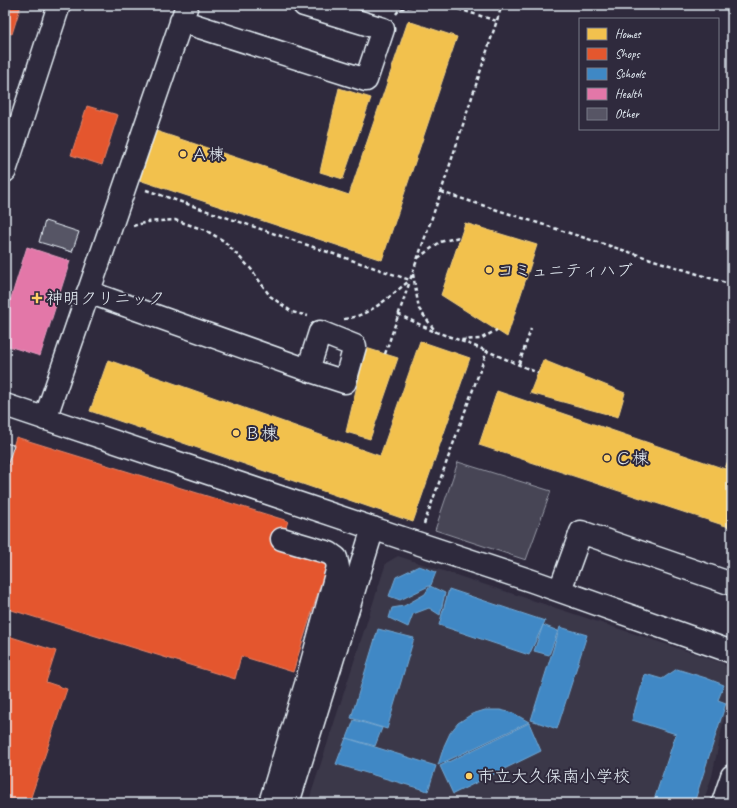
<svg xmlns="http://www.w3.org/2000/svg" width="737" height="808" viewBox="0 0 737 808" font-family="Caveat,'Klee One',sans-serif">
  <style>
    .built { fill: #3b3749 }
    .green { fill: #464455; stroke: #979aa6 }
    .homes { fill: #f2c14e; stroke: #efcf81 }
    .shops { fill: #e4572e; stroke: #e5856b }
    .schools { fill: #3f88c5; stroke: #72a8d4 }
    .health { fill: #e377a8; stroke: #e49cc0 }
    .building { fill: #575565; stroke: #e8f1f8 }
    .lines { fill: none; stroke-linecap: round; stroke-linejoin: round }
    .minor-casing { stroke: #e8f1f8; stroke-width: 25 }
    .path { stroke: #e8f1f8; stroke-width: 2.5; stroke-dasharray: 4 3; stroke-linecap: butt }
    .minor { stroke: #2f2a3d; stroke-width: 22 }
    .poi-dot { fill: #ffd166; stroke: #2f2a3d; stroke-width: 1.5 }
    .labels { text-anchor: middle; stroke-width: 4; stroke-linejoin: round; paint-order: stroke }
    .poi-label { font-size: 17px; fill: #e8f1f8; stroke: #2f2a3d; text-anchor: start }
  </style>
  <rect width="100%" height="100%" fill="#2f2a3d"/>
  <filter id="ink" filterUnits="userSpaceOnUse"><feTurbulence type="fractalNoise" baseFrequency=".025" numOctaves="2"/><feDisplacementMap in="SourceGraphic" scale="8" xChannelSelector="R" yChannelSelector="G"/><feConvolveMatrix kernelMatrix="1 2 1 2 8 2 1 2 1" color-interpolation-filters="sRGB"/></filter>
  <g filter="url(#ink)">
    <path class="built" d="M398,556L723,663L732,676V681L712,776L703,803H308L386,563Z"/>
    <path class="green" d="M458,462L551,491L526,560L435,530Z"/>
    <path class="homes" d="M408,21L457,37L382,260L133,178L150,129L349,195Z
      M339,88L371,98L343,179L320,172Z
      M465,223L537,245L507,337L441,295Z
      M420,341L470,358L413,522L90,411L108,360L380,456Z
      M366,348L398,358L370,439L346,432Z
      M543,360L625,393L618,417L530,393Z
      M497,391L725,469L732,448V528L479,445Z"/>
    <path class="shops" d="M5,5H21L12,34L5,32Z
      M87,106L118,115L102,165L71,155Z
      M16,437L288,521L279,549L327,564L293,672L241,656L235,679L5,608V473Z
      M5,635L56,651L46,682L67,689L29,803H5Z"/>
    <path class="schools" d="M419,566L436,572L431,585L400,600L389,596L396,577Z
      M430,586L445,593L440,615L429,608L413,614L408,627L389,618L392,608L404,606L425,594Z
      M449,589L545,621L529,655L439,625Z
      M543,625L558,631L549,655L534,651Z
      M560,627L587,635L557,729L531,720Z
      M378,629L414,638L387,729L351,718Z
      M677,669L706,678L724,685L718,700L726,703L694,803H653L676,734L632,720L645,674L662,679Z
      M485,710H500L513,713L529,722L438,765L444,746L450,733L458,723L472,714Z
      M354,720L382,728L375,746L347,738Z
      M529,723L541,751L453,794L440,766Z
      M346,738L436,766L428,791L336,764Z"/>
    <path class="health" d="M27,247L70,261L40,356L5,345V317Z"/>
    <path class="building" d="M45,221L79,232L72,252L39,242Z
      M5,443L14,445L6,469H5Z"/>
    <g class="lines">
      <defs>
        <path id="minor" d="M181,21L366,80L383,29L304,5
          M5,171L59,5
          M88,292L308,370L345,382L355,346L320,332L308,370
          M5,405L417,543L532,581L732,652
          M45,419L187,5
          M560,590L581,532L732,584
          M270,803L306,684L338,567L336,558L329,553L282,539
          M288,803L373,528
          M723,803L732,776"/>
      </defs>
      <use href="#minor" class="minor-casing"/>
      <path class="path" d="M445,5L497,21
        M396,14L400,9L417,5
        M146,190L410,280L441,192L502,5
        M441,192L732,285
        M133,226L147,222L175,220L205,230L224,241L251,269L270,296L292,312L308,316
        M418,258L440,242L459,237
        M413,274L419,309L436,332L459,340L480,339L497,330
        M398,314L435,332
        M344,319C370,316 390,296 409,281
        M461,341L487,351
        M385,354L410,281
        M519,364L531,329
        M424,524L487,351L538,373"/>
      <use href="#minor" class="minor"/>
    </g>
  </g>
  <g class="poi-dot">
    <circle cx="183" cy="154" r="4"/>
    <circle cx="489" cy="270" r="4"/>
    <path d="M35 292h4v4h4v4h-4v4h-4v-4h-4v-4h4z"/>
    <circle cx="236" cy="433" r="4"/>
    <circle cx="607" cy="458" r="4"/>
    <circle cx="469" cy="776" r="4"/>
  </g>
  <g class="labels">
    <g class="poi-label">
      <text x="191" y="160">Ａ棟</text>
      <text x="497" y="276">コミュニティハブ</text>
      <text x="46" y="304">神明クリニック</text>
      <text x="244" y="439">Ｂ棟</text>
      <text x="615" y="464">Ｃ棟</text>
      <text x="477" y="782">市立大久保南小学校</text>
    </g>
  </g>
  <rect width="737" height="808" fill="none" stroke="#2f2a3d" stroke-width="20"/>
  <rect x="10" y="10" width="717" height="788" fill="none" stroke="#e8f1f8" stroke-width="1.5" filter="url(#ink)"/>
  <rect x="579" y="18" width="140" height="112" fill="#2f2a3d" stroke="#797a88"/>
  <rect x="587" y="28" width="20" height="12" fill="#f2c14e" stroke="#797a88"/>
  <text x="615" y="38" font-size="12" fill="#e8f1f8">Homes</text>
  <rect x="587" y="48" width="20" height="12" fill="#e4572e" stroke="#797a88"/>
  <text x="615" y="58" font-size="12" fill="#e8f1f8">Shops</text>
  <rect x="587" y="68" width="20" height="12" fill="#3f88c5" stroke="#797a88"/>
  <text x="615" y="78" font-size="12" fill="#e8f1f8">Schools</text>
  <rect x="587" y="88" width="20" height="12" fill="#e377a8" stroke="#797a88"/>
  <text x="615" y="98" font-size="12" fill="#e8f1f8">Health</text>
  <rect x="587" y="108" width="20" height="12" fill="#575565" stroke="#797a88"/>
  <text x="615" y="118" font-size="12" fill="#e8f1f8">Other</text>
</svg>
